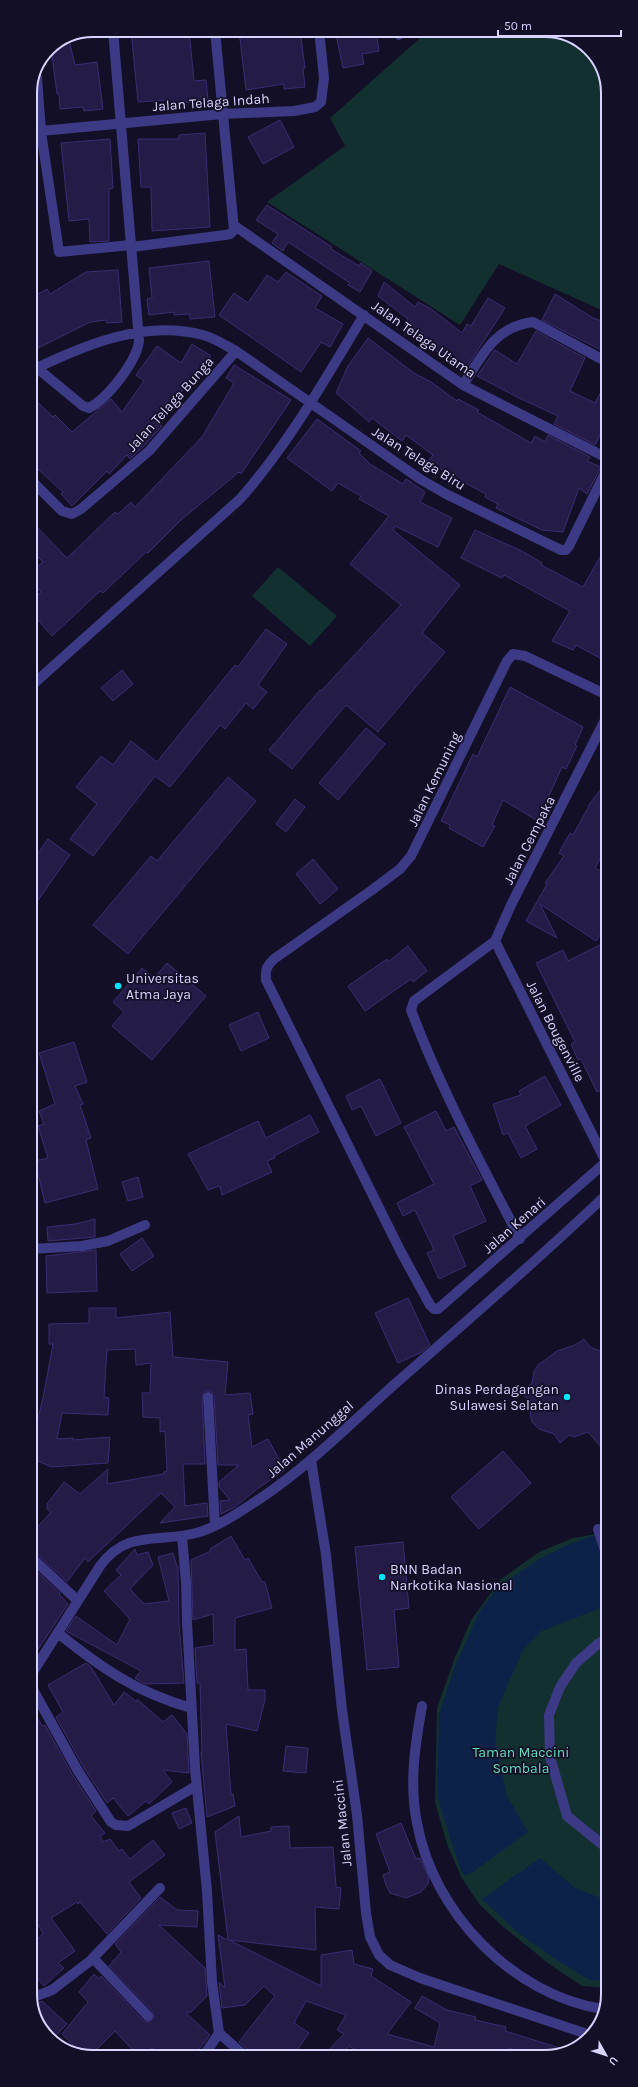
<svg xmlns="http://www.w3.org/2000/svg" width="638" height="2087" viewBox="0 0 638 2087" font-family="Karla,sans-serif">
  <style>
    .green { fill: #12302f }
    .water { fill: #0c2248 }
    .building { fill: #241b47; stroke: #3b2d73 }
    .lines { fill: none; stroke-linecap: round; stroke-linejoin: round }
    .minor { stroke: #3d3a85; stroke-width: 10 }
    .poi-dot { fill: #00e5ff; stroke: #130f26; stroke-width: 1.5 }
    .labels { text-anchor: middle; stroke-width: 3.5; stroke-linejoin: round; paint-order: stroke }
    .street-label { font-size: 14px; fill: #d9d4ff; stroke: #130f26 }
    .poi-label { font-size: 14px; fill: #d9d4ff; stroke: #130f26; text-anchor: start }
    .park-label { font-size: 14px; fill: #5fe0c0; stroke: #130f26 }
    .rim { fill: none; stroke: #d9d4ff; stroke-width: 2 }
  </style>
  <rect width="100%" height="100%" fill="#130f26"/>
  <path class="green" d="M429,30L553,31L587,46L607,81L606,312L499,264L460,325L267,202L345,146L330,118Z
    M278,567L337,616L310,646L252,596Z
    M608,1532V1988L582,1986L549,1964L500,1924L479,1904L461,1877L447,1844L435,1802L437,1708L454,1660L471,1620L500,1580L539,1552L573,1538Z"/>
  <path class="water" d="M596,1535L608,1578V1605L542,1631L523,1650L498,1707L495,1739L507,1796L528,1832L470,1874L464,1875L461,1870L451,1841L437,1795L439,1715L454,1669L479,1613L498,1587L539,1559L572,1543Z
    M540,1858L575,1888L608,1901V1981L590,1980L558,1961L517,1932L482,1899Z"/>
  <path class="building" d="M131,30H189L194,81L206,80L208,100L169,105V100L138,102Z
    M239,30H266V33L300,30L305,68L303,69L305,87L284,89V84L246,90Z
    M335,30H376L379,51L362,54L364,64L343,68Z
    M69,40L75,65L97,62L103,109L84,111L83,107L60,109L59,94H57L51,48Z
    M280,120L294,147L263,164L248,137Z
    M205,133L210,227L152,231L151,187H141L138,139H179V135Z
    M110,139L113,188L109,189V241L90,242L89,219L69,221L61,143Z
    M267,205L332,247L331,249L359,266L361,263L372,271L360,292L348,285L350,283L288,242L283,251L272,243L278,234L256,220Z
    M209,261L215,317L190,319V314L174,315V312L149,315L147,299L152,298L149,268Z
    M118,270L122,322L107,323L106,320L90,322L30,352V298L47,289L50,294L86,272Z
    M286,272L322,296L315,308L343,324L330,347L321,342L301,372L219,315L234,293L248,303L267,275L278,282Z
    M384,282L415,307L418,302L431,309L462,333L467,324L471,326L488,298L505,308L465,370L443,354L442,356L427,343L429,340L421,335L423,333L406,324L408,319L378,296Z
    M555,294L593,318L607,323V353L542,320Z
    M536,331L585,358L570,391L595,403L607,380V421L595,445L554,424L558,416L519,398L477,376L495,350L517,364Z
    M368,338L414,373L431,382L457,401L458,399L479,410L477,412L531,443L535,436L545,442L548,435L590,457L587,461L601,467L587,494L579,488L563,532L542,530L496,508L498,504L485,497L486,494L452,476L428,461L433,455L406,435L402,441L372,418L369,422L336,393L348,366Z
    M192,344L211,356L201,374L196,371L188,386L186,385L178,397L176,396L158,423L162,426L144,446L130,459L127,455L109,474L107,471L72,506L61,494L63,492L30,462V395L53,417L55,415L72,432L111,399L122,412L144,381L136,375L157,346L181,363Z
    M234,365L291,400L241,474L239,472L181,520L148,553L146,552L103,593L100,591L52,636L30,611V602L41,592L30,580V573L43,562L30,549V520L67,558L115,512L118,514L131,502L135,507L202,437L234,383L226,378Z
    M317,419L361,451L359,453L370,464L403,484L406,479L425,492L420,502L452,518L438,547L395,526L393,530L460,585L422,633L445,652L378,732L346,705L292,769L269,750L320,690L321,691L401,605L350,564L389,516L359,499L361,496L338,483L332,491L287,458Z
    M475,530L522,551L542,563L541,565L583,587L607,545V662L576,645L573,650L552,641L570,611L504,575L502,578L461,558Z
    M266,629L287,644L258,685L267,692L253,709L246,703L225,729L220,725L170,787L155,776L93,856L70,839L97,804L76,787L101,756L113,765L131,741L157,762L235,665L238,667Z
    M122,670L133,684L113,701L101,688Z
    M510,687L583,727L575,745L577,746L566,769L562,767L547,800L549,802L538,821L503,800L492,825L495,826L483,847L449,828L450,825L441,821L473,754L477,757Z
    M366,728L385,744L338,800L319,783Z
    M228,777L256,801L128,954L93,925L151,856L157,861Z
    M607,781V835L600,850L604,852L595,868L607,874V925L596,941L540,904L557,938L526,921L547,884L545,883L564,856L559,853L570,833L573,835L589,806H588Z
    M295,799L305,807L286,832L276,824Z
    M48,839L70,855L31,910V863Z
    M313,859L338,889L320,904L296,874Z
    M600,945L607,960V1087L597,1092L581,1059L578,1060L571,1044L575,1042L536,963L563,950L568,961Z
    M408,946L427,971L413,982L411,979L365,1011L348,986L387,959L388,962Z
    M167,963L206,996L152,1060L112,1026L124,1012L113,1002L142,968L154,978Z
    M258,1012L269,1038L241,1051L229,1025Z
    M74,1042L87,1082L75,1086L83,1104L80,1105L91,1138L86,1140L98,1189L45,1203L35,1161L48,1158L38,1126L44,1124L39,1111L55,1104L39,1053Z
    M545,1076L561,1105L525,1126L537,1149L521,1158L508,1133L503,1135L493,1104L521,1095L519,1091Z
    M380,1079L401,1123L376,1136L361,1106L352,1110L346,1096Z
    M436,1111L446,1131L454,1127L482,1180L470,1186L486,1221L453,1236L466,1266L439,1279L427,1253L434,1250L415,1210L403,1216L397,1203L434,1184L404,1127Z
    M310,1115L319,1132L274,1156L275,1158L267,1161L272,1172L222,1195L220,1186L208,1190L188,1154L258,1121L266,1138Z
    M138,1177L143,1197L128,1201L122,1182Z
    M95,1219V1237L48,1241L47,1227L75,1224Z
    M142,1238L154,1256L132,1271L120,1254Z
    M96,1250L97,1291L47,1293L46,1256Z
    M408,1298L430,1345L422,1352L398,1363L375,1313Z
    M89,1308H116V1318L170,1312L173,1357L228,1362L225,1395L250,1393L253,1414L248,1415L252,1447L268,1439L285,1470L257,1489L235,1507L221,1514L220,1501L230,1500L219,1487V1482L239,1465H218L214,1396L211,1391H205L202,1397L205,1464H183L185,1506L207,1503L208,1516L160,1523L175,1507L161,1493L88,1562L85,1558L67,1582L35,1552L31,1551V1534L51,1512L47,1509V1504L64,1482L80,1494L108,1469L107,1484L164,1474V1472L167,1471L165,1431L160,1432V1418L143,1417L142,1393H150L151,1363L136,1365L135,1349L107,1350L104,1397L109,1398L108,1415L62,1413L57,1439L73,1438V1440L110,1437L108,1463L51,1467L31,1458V1434H34L43,1398L53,1344H49V1324L89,1323Z
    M584,1339L590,1347L608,1354V1455L588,1432L574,1437L569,1435L560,1443L554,1434L539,1429L532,1422L529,1407L530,1402L521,1392L532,1383L534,1372L538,1365L557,1351L575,1345Z
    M503,1451L531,1483L479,1529L451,1497Z
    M231,1536L245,1560L248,1558L262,1582H265L272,1608L235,1618V1650L246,1649L248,1690H265V1700L257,1731L226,1724L231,1795L233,1794L235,1806L207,1817L201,1752L202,1753L200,1683H197L195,1648L214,1645L213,1614L193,1620L191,1560L211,1551L210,1549Z
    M403,1542L409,1608L394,1610L399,1667L367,1670L355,1547Z
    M135,1549L137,1555L148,1552L153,1565L130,1589L144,1604L169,1601L158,1557L173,1553L177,1567L178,1566L179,1625L184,1683L145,1684L135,1678L141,1671L66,1631L76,1616L117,1645L130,1619L104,1591L121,1575L116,1570Z
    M31,1566L60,1593L59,1594L68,1604L31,1660Z
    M86,1663L91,1667L114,1705L124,1692L137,1702V1699L163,1722L172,1715L187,1734L189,1773L163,1770L172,1782L149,1804L146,1801L128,1816L113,1798L107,1803L84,1768L56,1717L63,1712L48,1685Z
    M31,1710L43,1726L45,1725L72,1774L96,1811L91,1816L105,1833L100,1836L103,1842L110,1839L119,1851L122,1849L130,1859L153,1840L165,1855L129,1882L141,1898L107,1934L80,1902L78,1904L77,1902L51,1918L75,1951L58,1963L64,1968L44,1986L31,1972V1947L43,1933L31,1913Z
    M286,1746L308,1748L306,1773L283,1771Z
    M186,1808L192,1823L179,1829L172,1813Z
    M239,1816L241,1837L271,1831V1827L289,1826L290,1848L333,1847L336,1887L341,1888L339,1909L315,1907L316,1950L229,1940L321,1986V1955L352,1950L354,1964L373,1969L371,1976L411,2002L387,2034L434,2047L440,2023L415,2008L422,1996L447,2010L476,2017L475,2020L506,2027L505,2031L566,2050L557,2056H537L509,2048L506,2056H408L383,2049L379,2056H365L349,2046L340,2056H323L344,2034L337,2030L346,2015L306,2001L294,2023L309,2033L293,2056H251L249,2051L239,2042L275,1996L264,1986L245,2005L222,2008L219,1982L225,1988L218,1935L228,1940L215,1832Z
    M401,1823L416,1859L420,1858L429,1878L428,1884L421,1892L406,1898L390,1893L386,1885L383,1875L390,1872L376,1834Z
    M160,1897L177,1910L198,1911L197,1927L159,1925L205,1968L207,1996L191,2012L186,2013L210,2035L193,2057H164L152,2048L143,2057H139L115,2031L89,2057L81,2053L62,2034L88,2002L79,1992L94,1974L99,1979L101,1976L144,2021L149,2022L154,2018L153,2012L109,1966L121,1952L115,1944Z
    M42,2001L67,2024L51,2040L32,2007Z"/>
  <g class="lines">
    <path class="minor" d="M399,30V35
      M37,77L41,132L59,252L131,245
      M30,132L222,114L294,111L315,107L321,102L324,78L319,30
      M235,226L463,385L607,458
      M132,247L225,235L230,234L234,230L215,30
      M37,368L83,406L89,408C107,399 138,360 139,340L113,30
      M30,371C84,346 142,319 203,335C214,338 225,345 236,351L420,479L446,494L561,550H566L569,546L607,469
      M463,385C482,356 494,327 533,322L607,362
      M30,479L62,511L72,514L81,509L149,451L236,351
      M30,687L240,499C289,444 326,377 364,315
      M607,695L525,656L513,654L507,661L411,856L400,869L372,890L274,959C267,966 265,969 266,980L401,1252L430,1305L434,1309H438L607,1161
      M495,941L414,1001L411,1010C441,1090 481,1163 520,1239
      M606,1162L495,941L511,905L607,716
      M31,1235V1327
      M31,1249L82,1246L108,1241L145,1225
      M208,1397L215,1526
      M311,1460L326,1555L342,1710L357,1815L366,1913L370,1937L379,1955L390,1965L420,1978L590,2035
      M598,1529L608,1560
      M182,1536L186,1582L187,1622L195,1768L207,1891L212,1982L219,2033L245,2056
      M31,1557L78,1601
      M59,1634C103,1669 136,1692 191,1708
      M608,1638L599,1643L576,1663L560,1687L549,1715L550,1757L567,1816L608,1849
      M31,1675L100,1566C127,1529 158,1543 196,1533C219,1527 241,1511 261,1498C310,1465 352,1422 396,1383C467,1321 539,1259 607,1194
      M31,1686L78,1771L111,1822L116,1825L128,1826L196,1786
      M422,1706C415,1745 409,1784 417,1823C433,1912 512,1995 603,2009
      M93,1958L148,2016
      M31,1998L52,1990L90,1961L160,1888
      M203,2057L219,2033"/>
  </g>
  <g class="poi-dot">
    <circle cx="118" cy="986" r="4"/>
    <circle cx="567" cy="1397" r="4"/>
    <circle cx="382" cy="1577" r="4"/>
  </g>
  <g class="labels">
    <g class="street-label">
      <text transform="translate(211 102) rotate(-4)" y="5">Jalan Telaga Indah</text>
      <text transform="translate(424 339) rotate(35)" y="5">Jalan Telaga Utama</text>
      <text transform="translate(170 404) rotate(-48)" y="5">Jalan Telaga Bunga</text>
      <text transform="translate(419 458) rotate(32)" y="5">Jalan Telaga Biru</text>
      <text transform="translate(434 779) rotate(-64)" y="5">Jalan Kemuning</text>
      <text transform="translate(529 840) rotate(-63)" y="5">Jalan Cempaka</text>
      <text transform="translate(556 1031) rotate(63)" y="5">Jalan Bougenville</text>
      <text transform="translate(514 1225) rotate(-41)" y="5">Jalan Kenari</text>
      <text transform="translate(310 1439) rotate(-41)" y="5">Jalan Manunggal</text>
      <text transform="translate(342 1823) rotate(-96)" y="5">Jalan Maccini</text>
    </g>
    <g class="poi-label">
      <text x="126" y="983">Universitas<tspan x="126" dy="16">Atma Jaya</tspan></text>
      <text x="559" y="1394" text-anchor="end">Dinas Perdagangan<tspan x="559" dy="16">Sulawesi Selatan</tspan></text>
      <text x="390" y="1574">BNN Badan<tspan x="390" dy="16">Narkotika Nasional</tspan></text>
    </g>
    <g class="park-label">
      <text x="521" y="1757">Taman Maccini<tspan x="521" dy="16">Sombala</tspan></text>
    </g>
  </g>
  <path d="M0 0H638V2087H0ZM93 37H545A56 56 0 0 1 601 93V1994A56 56 0 0 1 545 2050H93A56 56 0 0 1 37 1994V93A56 56 0 0 1 93 37Z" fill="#130f26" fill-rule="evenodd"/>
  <path class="rim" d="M93 37H545A56 56 0 0 1 601 93V1994A56 56 0 0 1 545 2050H93A56 56 0 0 1 37 1994V93A56 56 0 0 1 93 37Z"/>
  <g transform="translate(606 2055) rotate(129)" stroke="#130f26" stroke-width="3" paint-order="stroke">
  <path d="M0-3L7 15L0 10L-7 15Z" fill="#d9d4ff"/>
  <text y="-6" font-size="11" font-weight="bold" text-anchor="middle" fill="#d9d4ff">U</text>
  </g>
  <path d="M498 30v6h123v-6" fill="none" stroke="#d9d4ff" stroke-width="2"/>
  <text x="504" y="30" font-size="12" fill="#d9d4ff" stroke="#130f26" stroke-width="3" paint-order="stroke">50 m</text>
</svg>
